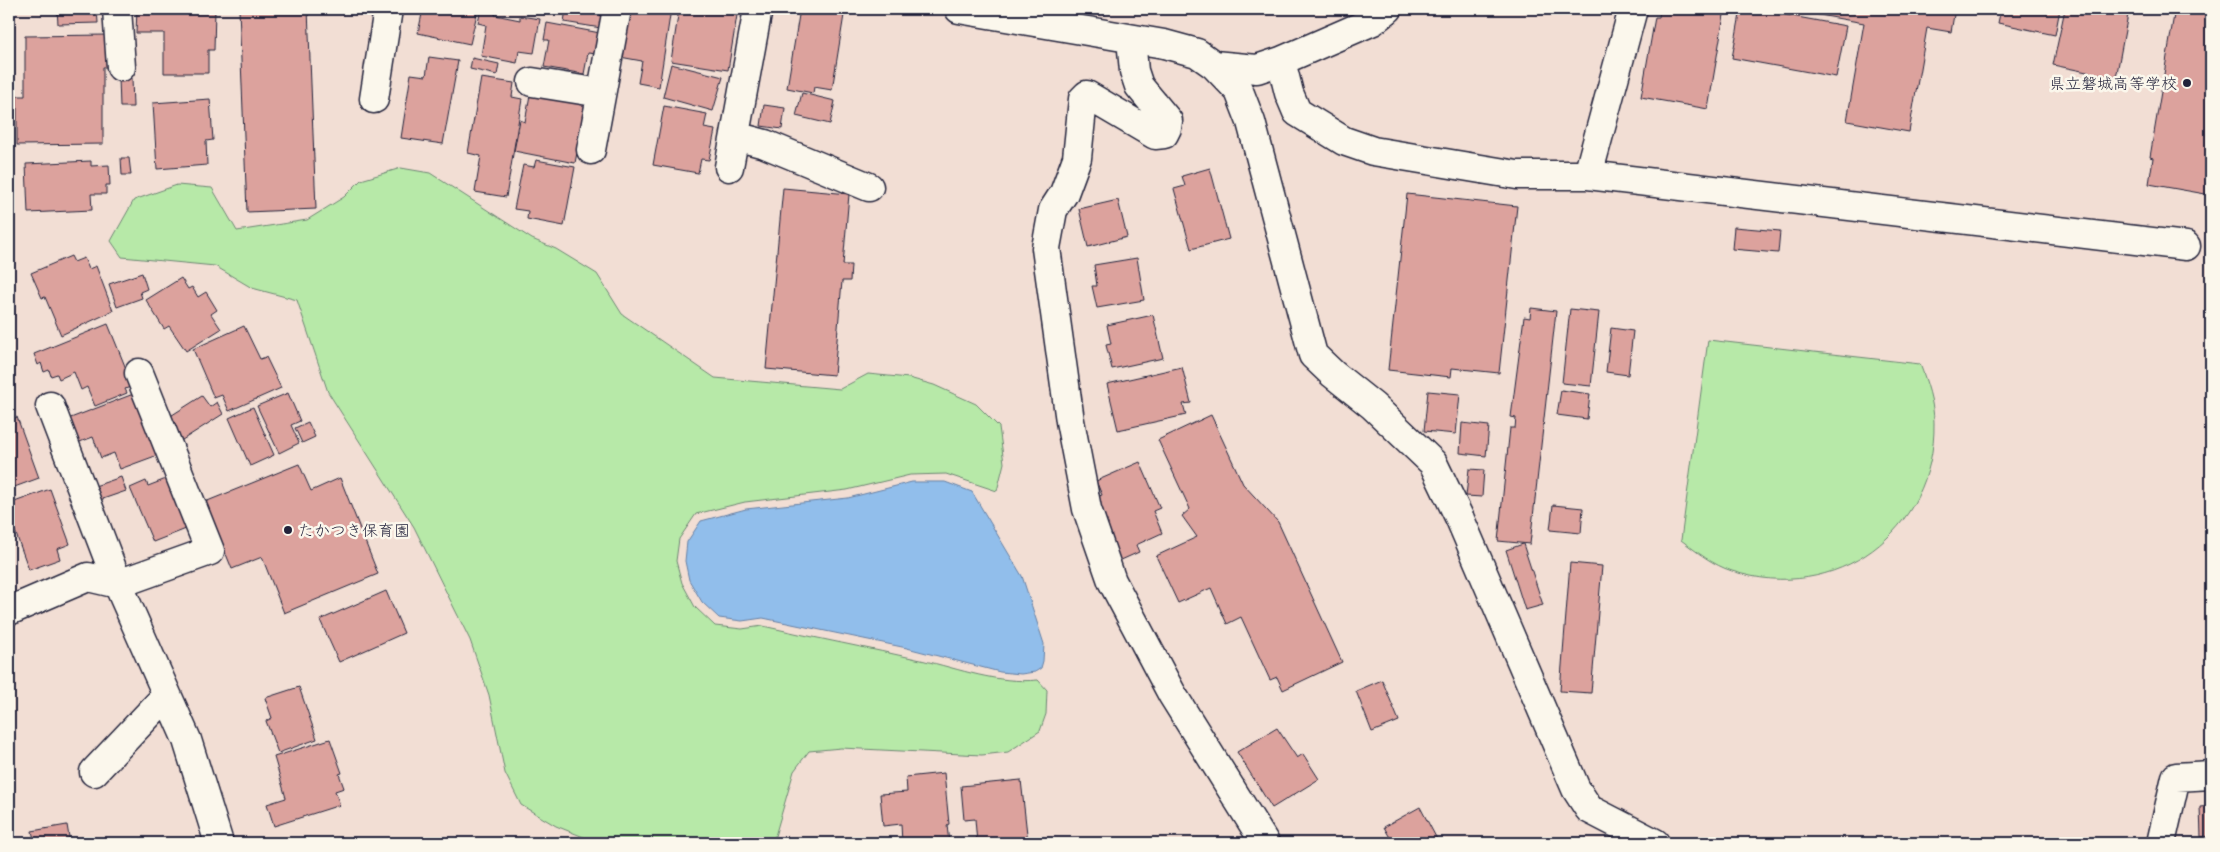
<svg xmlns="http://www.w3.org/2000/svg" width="2220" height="852" viewBox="0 0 2220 852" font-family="'Gochi Hand','Klee One',sans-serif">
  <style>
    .green { fill: #b7e9a8; stroke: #6c8672 }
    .water { fill: #91beeb; stroke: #6580a5 }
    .building { fill: #dca29d; stroke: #22223b }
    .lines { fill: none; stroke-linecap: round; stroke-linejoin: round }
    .minor-casing { stroke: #22223b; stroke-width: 31 }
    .minor { stroke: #fbf7ec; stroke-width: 28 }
    .poi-dot { fill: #22223b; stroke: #fbf7ec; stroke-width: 2 }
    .labels { text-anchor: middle; stroke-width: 5; stroke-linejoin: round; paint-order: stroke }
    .poi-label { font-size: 16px; fill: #22223b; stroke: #fbf7ec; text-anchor: end }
  </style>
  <rect width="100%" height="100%" fill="#f2ded4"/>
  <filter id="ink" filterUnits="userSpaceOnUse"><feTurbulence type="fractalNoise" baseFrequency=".02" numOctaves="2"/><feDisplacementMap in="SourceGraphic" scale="10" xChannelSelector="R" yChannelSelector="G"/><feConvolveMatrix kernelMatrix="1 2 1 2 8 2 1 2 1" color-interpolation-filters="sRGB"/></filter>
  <g filter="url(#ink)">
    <path class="green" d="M401,168L430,173L532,239L556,249L597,274L622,314L715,378L840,389L868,374L909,378L934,385L976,404L999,427L1004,463L997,491L946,474L910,475L847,490L745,502L696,514L679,539L676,561L682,583L695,607L715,626L742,629L763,626C815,638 868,648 921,660C960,669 997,684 1038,680L1047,690L1046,714L1040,731L1008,752L982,755L841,748L809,751L794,771L773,843H593L591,840L556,826L521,805L505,773L489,695L470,640L414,527L328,392L297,300L252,288L215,266L122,257L111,241L134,200L177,185L212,188L237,231L307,220L344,197L361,180Z
      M1708,340L1920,364C1927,383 1934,402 1934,423C1936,531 1835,605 1732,571C1713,565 1697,552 1681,540Z"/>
    <path class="water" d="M912,482H945L972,492L1022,576L1044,644L1043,661L1041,668L1035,672L1021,674L1000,672L907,648L763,618L742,621L719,618L702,602L689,580L685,561L687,542L701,521L746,509L848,498Z"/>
    <path class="building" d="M57,9H97L98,23L58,24Z
      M137,9H215L214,50H208V73H164V33H136Z
      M239,9H308L316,209L247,212Z
      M423,9H478L470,44L418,33Z
      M481,9L496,11L495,15L520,20V16L540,19L534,53L519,51L517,63L481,56L486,25L478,23Z
      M566,9H604L601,28L564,22Z
      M628,9H671L659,87L638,83L642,61L620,57Z
      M679,9H738L728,70L671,61Z
      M800,9L844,15L832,90L814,87L813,93L787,88Z
      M1660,9H1725L1708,109L1641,97L1655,17H1659Z
      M1741,9H1754L1846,26L1836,77L1732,58Z
      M1786,9H1955L1951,32L1927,28L1909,132L1847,121L1864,23Z
      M2001,9H2060L2055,35L1998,23Z
      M2065,9H2129L2116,78L2053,65Z
      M2175,9H2211V195L2149,184L2153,158L2150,157Z
      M547,23L600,33L596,54L588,53L584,74L544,67L549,40H544Z
      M108,35V67H103V144L17,145V96H25V36Z
      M429,57L458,61L443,144L401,138L411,74L426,76Z
      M472,58L499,64L497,75L470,69Z
      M671,64L723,77L713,111L663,97Z
      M119,78H132L133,107H120Z
      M481,78L514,83L512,97L522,99L506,197L475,192L481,156L468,153Z
      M802,93L835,101L830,124L796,116Z
      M530,95L586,105L575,163L514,151L520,120L525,122Z
      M210,99L213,140L206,141L207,165L157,169L153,103Z
      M764,105L785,108L782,129L761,126Z
      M664,106L707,114L704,128L715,130L709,160L701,159L698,173L653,165Z
      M121,158H129L131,175H122Z
      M536,160L575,167L564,226L527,219L528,211L514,209L523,165L534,167Z
      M91,161V166L109,165L110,185H106V194H91L92,210L28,213L26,164Z
      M1210,168L1229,239L1191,249L1174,189L1185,186L1182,176Z
      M783,188L849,194L843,265H851L850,281H842L834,375L766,369Z
      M1407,194L1517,206L1499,373L1452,368L1451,377L1388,370Z
      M1118,200L1127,237L1088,247L1079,209Z
      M1734,227L1780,231L1778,253L1732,249Z
      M71,256L74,262L84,258L89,269L96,266L113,311L61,335L45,297L42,298L31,273Z
      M1137,258L1144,300L1097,308L1092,286H1097L1094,265Z
      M142,273L147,289L140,292L142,298L117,307L109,284Z
      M181,278L188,289L192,287L198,297L206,292L217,310L211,314L221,329L186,351L169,326L164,329L146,300Z
      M1531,308L1556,311L1530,544L1498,541L1510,428H1515L1516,418L1511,417L1524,317L1530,318Z
      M1570,309L1599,312L1591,386L1562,383Z
      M1153,315L1163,358L1112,369L1106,345L1111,344L1107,325Z
      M108,324L133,386L125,389L127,393L95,406L87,387L81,390L74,372L59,379L57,374L51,376L49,370L44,372L41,363L38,365L34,354Z
      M244,326L260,359L266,357L281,388L229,411L222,395L214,398L193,349Z
      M1611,328L1633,331L1628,375L1606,372Z
      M11,367L15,380L9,382V368Z
      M1182,367L1191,403L1183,404L1186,415L1118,430L1107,384Z
      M1561,390L1590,394L1587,419L1557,415Z
      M1428,391L1460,394L1456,434L1424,431Z
      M136,393L158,455L120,469L114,453L101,458L93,437L77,443L68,419Z
      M288,393L300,421L291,425L299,443L279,453L257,406Z
      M202,396L210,407L217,402L223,414L179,442L169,417Z
      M253,407L274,455L250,466L229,418Z
      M1211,415L1243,484L1278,522L1342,662L1283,690L1277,677L1270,680L1241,617L1227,624L1211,588L1178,603L1156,556L1197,537L1182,516L1190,509L1158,440Z
      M17,417L39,478L9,489V421Z
      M308,422L315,437L302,443L295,428Z
      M1462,423L1489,426L1486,456L1460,453Z
      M1140,462L1160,508L1153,511L1162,533L1136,545L1139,552L1119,561L1092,499L1102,495L1096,481Z
      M299,464L311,491L340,478L378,574L284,613L262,557L232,569L205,502Z
      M1469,469L1484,470L1482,497L1466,496Z
      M121,477L126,491L97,501L92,487Z
      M166,479L186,529L153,542L130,488L146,481L148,486Z
      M50,489L70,544L57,549L60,559L29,570L11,520L13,519L9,504Z
      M1553,505L1583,508L1581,533L1550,530Z
      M1523,544L1543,605L1525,610L1506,550Z
      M1570,563L1602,566L1591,693L1560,691Z
      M386,591L404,633L339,662L320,620Z
      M1382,680L1399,721L1372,732L1356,691Z
      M299,687L317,739L278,753L266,721L272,718L265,698Z
      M1277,728L1297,758L1303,754L1319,779L1272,808L1237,752Z
      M330,739L342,773L339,774L344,788L335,791L340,805L274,826L267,804L286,798L274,757Z
      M944,773L949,824L947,825L949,843H902L901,824L883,826L880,794L907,792L906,777Z
      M1021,780L1028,843H977L975,819L964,820L961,786Z
      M2211,806V836L2201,837L2200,807Z
      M1420,807L1439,843H1393L1384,827Z
      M67,825L70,843H35L32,831Z"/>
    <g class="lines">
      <defs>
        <path id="minor" d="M117,9L121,67
          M959,9L1164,44L1197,53L1214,65L1239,91L1251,122L1313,355L1333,374L1373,406L1433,463L1460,519L1576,789L1589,809L1655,843
          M1131,39L1134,71L1139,86L1168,121L1167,128L1164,134L1155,135L1087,95L1083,99L1077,158L1064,193L1053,210L1046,248L1070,421L1087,509L1112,581L1172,694L1265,843
          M1281,61L1289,93L1297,112L1344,141L1373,151L1517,175H1588L2186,246
          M1214,65L1257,69L1281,61L1373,21L1388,9
          M532,82L601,93
          M374,99L388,9
          M735,136L765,144L869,187
          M591,150L617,9
          M729,167L758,9
          M1588,175L1633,9
          M50,406L118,584L187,740L219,843
          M9,611L88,577L118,584L210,551L139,373
          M94,772L167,695
          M2161,843L2176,777L2211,775"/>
      </defs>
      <use href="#minor" class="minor-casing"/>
      <use href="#minor" class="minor"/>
    </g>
  </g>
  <g class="poi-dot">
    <circle cx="2187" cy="83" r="5"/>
    <circle cx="288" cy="530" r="5"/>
  </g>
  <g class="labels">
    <g class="poi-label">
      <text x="2177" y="89">県立磐城高等学校</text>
      <text x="298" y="536" text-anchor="start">たかつき保育園</text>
    </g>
  </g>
  <rect width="2220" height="852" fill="none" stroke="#fbf7ec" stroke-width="30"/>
  <rect x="15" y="15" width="2190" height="822" fill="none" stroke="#22223b" stroke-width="2" filter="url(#ink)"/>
</svg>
